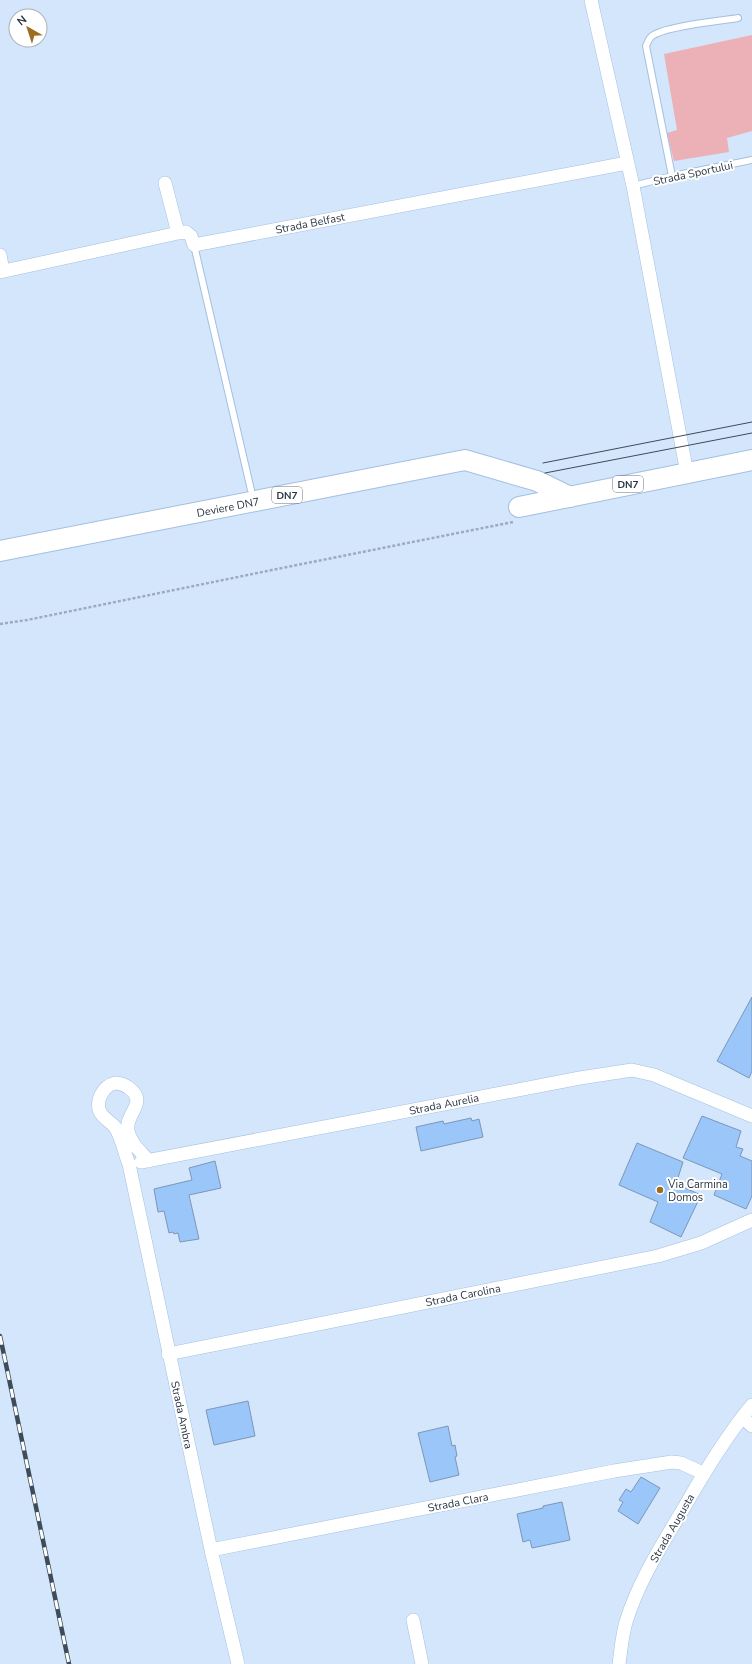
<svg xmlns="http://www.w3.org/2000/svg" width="752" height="1664" viewBox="0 0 752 1664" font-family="'Nunito Sans',sans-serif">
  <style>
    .green { fill: #ebb1b6 }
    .building { fill: #9bc6f9; stroke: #7b97b7 }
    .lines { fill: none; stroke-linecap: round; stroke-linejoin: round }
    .service-casing { stroke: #a3bfe1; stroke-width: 8 }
    .minor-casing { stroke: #a3bfe1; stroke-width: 14 }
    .primary-casing { stroke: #a3bfe1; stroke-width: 22 }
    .path { stroke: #9cacbe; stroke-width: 2.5; stroke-dasharray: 3 2; stroke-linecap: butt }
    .service { stroke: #fff; stroke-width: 6 }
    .minor { stroke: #fff; stroke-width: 13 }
    .primary { stroke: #fff; stroke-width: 20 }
    .tram { stroke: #3e4b59; stroke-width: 1 }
    .rail-casing { stroke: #3e4b59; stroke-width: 4.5 }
    .rail { stroke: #fff; stroke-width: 3; stroke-dasharray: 9; stroke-linecap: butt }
    .poi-dot { fill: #9d6c20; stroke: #fff; stroke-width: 1.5 }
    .labels { text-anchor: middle; stroke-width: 4; stroke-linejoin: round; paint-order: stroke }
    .shield { fill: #fff; stroke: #6a727b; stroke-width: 1 }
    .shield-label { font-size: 10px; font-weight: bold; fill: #2a3643 }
    .street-label { font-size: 11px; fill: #2a3643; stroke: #fff }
    .poi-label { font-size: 11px; fill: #2a3643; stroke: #fff; text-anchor: start }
  </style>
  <rect width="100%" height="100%" fill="#d4e6fb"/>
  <path class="green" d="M752,35V131L727,138L729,152L674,161L667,133L677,130L664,54Z"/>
  <path class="building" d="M752,997V1071L749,1078L717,1061Z
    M702,1116L741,1131L736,1147L743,1149L740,1156L752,1161V1196L746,1209L714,1195L722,1174L683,1158Z
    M471,1118L472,1121L479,1119L483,1137L421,1151L416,1127L443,1121L444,1124Z
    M637,1143L683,1162L676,1184L701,1195L681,1237L650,1222L658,1202L619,1185Z
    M215,1161L221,1188L189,1195L199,1239L180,1242L178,1233L174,1234L173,1232L169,1233L164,1211L158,1212L154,1189L192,1180L189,1168Z
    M248,1401L255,1436L214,1445L206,1410Z
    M448,1426L452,1446L455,1445L457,1456L455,1457L459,1475L430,1482L418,1433Z
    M641,1477L660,1488L638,1524L618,1511L623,1502L619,1500L626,1489L631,1492Z
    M562,1502L570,1540L532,1548L530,1540L523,1542L517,1514L543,1508V1506Z"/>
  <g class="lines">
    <defs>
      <path id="service" d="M672,176L646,46C648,42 649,38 652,36C665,26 720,21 738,18
        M633,186L672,176L752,160
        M194,245L251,490"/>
      <path id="minor" d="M591,0L633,186L687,473
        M165,183L178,233
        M0,255L3,271
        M0,272L178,233L186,232L191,236L194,245L627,163
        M149,1161C140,1151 131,1144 128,1131C124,1114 149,1103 129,1088C125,1085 120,1083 115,1083C103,1086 95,1101 100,1112C104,1119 111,1122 115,1127C122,1138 124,1152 129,1164L211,1550L238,1664
        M141,1162L580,1078L632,1070L654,1075L752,1116
        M168,1354L658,1256L701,1243L752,1220
        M742,1417L752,1426
        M211,1550L614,1471L672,1462L681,1463L703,1473
        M413,1620L422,1664
        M619,1664C621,1650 622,1635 626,1622C639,1580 663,1543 685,1506C705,1471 726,1436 752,1405"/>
      <path id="primary" d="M519,507L752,460
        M0,551L465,460L537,481L570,497"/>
    </defs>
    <use href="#service" class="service-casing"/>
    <use href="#minor" class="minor-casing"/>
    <use href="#primary" class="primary-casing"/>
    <path class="path" d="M0,624L27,620L272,570L513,522"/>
    <use href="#service" class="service"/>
    <use href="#minor" class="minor"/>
    <use href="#primary" class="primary"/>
    <path class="tram" d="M543,463L752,422
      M545,473L752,433"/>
    <defs>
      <path id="rail" d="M0,1336L69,1664"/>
    </defs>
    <use href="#rail" class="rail-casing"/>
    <use href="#rail" class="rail"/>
  </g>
  <circle class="poi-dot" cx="660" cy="1190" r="4"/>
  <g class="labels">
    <g class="shield">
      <rect x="613" y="476" width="30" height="16" rx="3"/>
      <rect x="272" y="487" width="30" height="16" rx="3"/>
    </g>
    <g class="shield-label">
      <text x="628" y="488">DN7</text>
      <text x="287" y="499">DN7</text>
    </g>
    <g class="street-label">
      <text transform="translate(693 173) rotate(-12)" y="4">Strada Sportului</text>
      <text transform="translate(310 223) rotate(-11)" y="4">Strada Belfast</text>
      <text transform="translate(228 507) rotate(-11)" y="4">Deviere DN7</text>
      <text transform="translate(444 1104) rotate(-11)" y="4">Strada Aurelia</text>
      <text transform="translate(463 1295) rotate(-11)" y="4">Strada Carolina</text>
      <text transform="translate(182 1415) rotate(78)" y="4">Strada Ambra</text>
      <text transform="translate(458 1502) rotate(-11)" y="4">Strada Clara</text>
      <text transform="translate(672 1528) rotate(-60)" y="4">Strada Augusta</text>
    </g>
    <g class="poi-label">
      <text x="668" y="1188">Via Carmina<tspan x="668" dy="13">Domos</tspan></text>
    </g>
  </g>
  <g transform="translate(28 28) rotate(321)"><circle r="19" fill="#ffffff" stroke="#aaafb4"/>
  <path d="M0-3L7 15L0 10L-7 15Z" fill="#9d6c20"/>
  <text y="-6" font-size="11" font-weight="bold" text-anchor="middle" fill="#2a3643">N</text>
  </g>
</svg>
